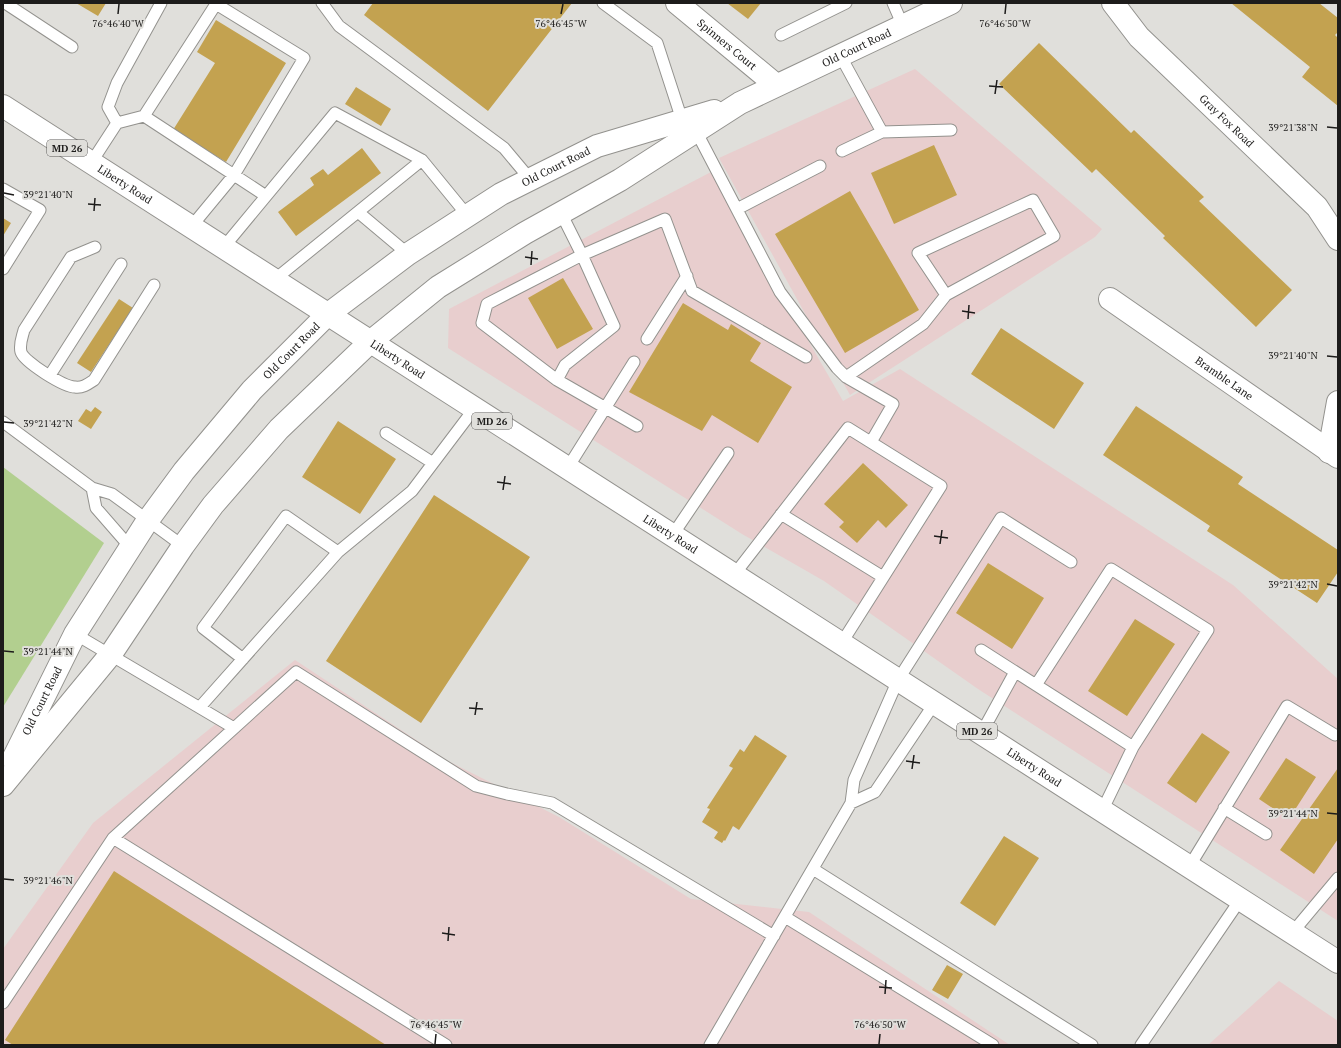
<svg xmlns="http://www.w3.org/2000/svg" width="1341" height="1048" viewBox="0 0 1341 1048" font-family="'PT Serif',serif">
  <style>
    .commercial { fill: #e8cece }
    .green { fill: #b2cf8f }
    .building { fill: #c3a250 }
    .lines { fill: none; stroke-linecap: round; stroke-linejoin: round }
    .service-casing { stroke: #93928e; stroke-width: 13 }
    .minor-casing { stroke: #93928e; stroke-width: 24 }
    .secondary-casing { stroke: #93928e; stroke-width: 24 }
    .primary-casing { stroke: #93928e; stroke-width: 24 }
    .service { stroke: #fff; stroke-width: 11 }
    .minor { stroke: #fff; stroke-width: 22 }
    .secondary { stroke: #fff; stroke-width: 22 }
    .primary { stroke: #fff; stroke-width: 22 }
    .ticks { fill: none; stroke: #1d1c1b; stroke-width: 1.5 }
    .labels { text-anchor: middle; stroke-width: 4; stroke-linejoin: round; paint-order: stroke }
    .shield { fill: #e0dfdb; stroke: #585655; stroke-width: 1 }
    .shield-label { font-size: 10px; font-weight: bold; fill: #1d1c1b }
    .street-label { font-size: 11px; fill: #1d1c1b; stroke: #e0dfdb }
    .ticks-label { font-size: 10px; text-anchor: middle; fill: #1d1c1b; stroke: #e0dfdb; stroke-width: 4; stroke-linejoin: round; paint-order: stroke }
  </style>
  <rect width="100%" height="100%" fill="#e0dfdb"/>
  <path class="commercial" d="M915,69L1102,229L1095,237L850,395L719,158Z
    M711,172L843,401L900,369L1233,585L1338,679V921L978,689L824,581L742,534L448,348L449,309Z
    M295,660L448,761L559,817L691,899L809,912L1010,1045H3V949L93,823Z
    M1279,981L1338,1021V1045H1208Z"/>
  <path class="green" d="M3,467L104,543L3,707Z"/>
  <path class="building" d="M76,3H106L98,16Z
    M373,3H572L488,111L364,15Z
    M727,3H761L748,19Z
    M1231,3H1319L1338,18V32L1335,35L1338,38V106L1302,77L1310,67Z
    M216,20L286,63L226,162L173,130L215,63L197,52Z
    M1039,43L1131,133L1134,130L1204,197L1199,201L1292,290L1256,327L1163,238L1165,236L1096,169L1092,173L999,84Z
    M356,87L391,109L381,126L345,104Z
    M934,145L957,195L894,224L871,173Z
    M362,148L381,173L296,236L278,212L314,185L310,178L323,169L328,175Z
    M850,191L919,310L845,353L775,234Z
    M3,218L11,223L3,236Z
    M563,278L593,329L557,349L528,298Z
    M119,299L133,308L91,372L77,363Z
    M683,303L728,330L731,324L761,343L750,361L792,387L758,443L712,415L702,431L629,392Z
    M1001,328L1084,383L1054,429L971,374Z
    M1136,406L1243,477L1238,484L1338,550V572L1317,603L1207,531L1210,526L1103,455Z
    M95,407L102,412L91,429L78,421L86,409L91,412Z
    M338,421L396,459L360,514L302,477Z
    M863,463L908,505L886,528L878,520L857,543L839,527L844,522L824,504Z
    M434,495L530,557L421,723L326,661Z
    M988,563L1044,598L1012,649L956,613Z
    M1135,619L1175,644L1127,716L1088,691Z
    M1202,733L1230,752L1196,803L1167,783Z
    M755,735L787,756L739,830L733,826L725,841L724,840L722,843L714,838L718,832L702,822L710,809L707,808L733,768L729,766L740,749L744,752Z
    M1286,758L1316,777L1289,819L1259,799Z
    M1338,768V839L1314,874L1280,850Z
    M1004,836L1039,858L995,926L960,903Z
    M114,871L386,1045H13L5,1040Z
    M947,965L963,974L948,999L932,990Z"/>
  <g class="lines">
    <defs>
      <path id="service" d="M5,3L72,47
        M322,3L339,26L504,148L530,179
        M603,3L657,43L682,120
        M893,3L903,26
        M781,35L846,3
        M840,55L882,132L951,130
        M144,116L266,196
        M117,123L108,107L117,83L161,3
        M696,131L780,292L837,368L846,377L923,324L946,295L1054,236L1033,200L918,253L946,295
        M842,151L882,132
        M91,163L117,123L144,116L216,4L304,58L234,175L191,227
        M3,189L40,210L3,269
        M737,209L820,166
        M358,212L408,254
        M561,213L582,255L614,326L565,365L557,380L637,426
        M95,247L71,257L24,330C22,338 19,344 21,352C24,362 64,387 75,387C83,388 88,384 94,380L154,285
        M223,248L335,113L422,160
        M274,280L422,160L467,215
        M647,339L687,276
        M50,375L121,264
        M846,377L893,404L871,442
        M557,380L482,323L487,304L582,255L665,219L692,291L806,357
        M3,422L92,488
        M386,433L433,463
        M567,469L634,362
        M781,514L883,577
        M672,536L728,453
        M130,547L96,508L92,488L112,494L183,546
        M734,575L848,428L941,486L841,644
        M75,634L234,728
        M981,650L1133,747
        M243,659L203,628L286,516L338,552
        M1036,685L1111,569L1208,630L1133,747L1102,811
        M934,704L875,792L851,803L854,780L898,680L1001,518L1071,562
        M200,707L338,552L412,491L474,409
        M981,734L1015,672
        M1224,808L1266,834
        M113,838L446,1045
        M1189,867L1287,706L1335,735
        M813,869L1092,1045
        M785,917L993,1045
        M1292,933L1338,878
        M3,1003L113,838L296,672L476,786L507,794L552,803L774,936
        M710,1045L851,803
        M1141,1045L1240,900"/>
      <g id="minor">
        <path id="s1" d="M677,3L776,85"/>
        <path id="s2" d="M1113,3L1139,37L1317,207L1338,239"/>
        <path id="s3" d="M1110,299L1338,457"/>
        <path d="M1329,452L1338,402"/>
      </g>
      <g id="secondary">
        <path id="s4" d="M13,759L75,634L148,520L184,471L252,390L327,315L408,254L501,194L597,146L714,111"/>
        <path id="s5" d="M3,785L111,654L183,546L213,505L279,429L370,342L438,287L525,233L620,180L740,103L951,3"/>
      </g>
      <g id="primary">
        <path id="s6" d="M3,106L1338,962"/>
      </g>
    </defs>
    <use href="#service" class="service-casing"/>
    <use href="#minor" class="minor-casing"/>
    <use href="#secondary" class="secondary-casing"/>
    <use href="#primary" class="primary-casing"/>
    <use href="#service" class="service"/>
    <use href="#minor" class="minor"/>
    <use href="#secondary" class="secondary"/>
    <use href="#primary" class="primary"/>
  </g>
  <path class="ticks" d="M118,14L119,4M561,14L563,4M1005,14L1006,4M989,86L1003,87M995,94L997,80M1327,127L1337,128M4,193L14,195M88,204L101,205M94,211L95,198M525,257L538,259M531,265L532,251M962,311L975,313M968,319L969,305M1327,356L1337,357M4,422L14,423M497,482L511,484M503,490L505,476M934,536L948,538M940,544L942,530M1327,584L1337,586M4,651L14,652M469,708L483,709M475,715L477,702M906,761L920,763M912,769L914,755M1327,813L1337,814M4,879L14,880M442,933L455,935M448,941L449,927M879,987L892,988M885,994L886,980M435,1044L436,1034M879,1044L880,1034"/>
  <g class="labels">
    <g class="shield">
      <rect x="47" y="140" width="40" height="16" rx="3"/>
      <rect x="472" y="413" width="40" height="16" rx="3"/>
      <rect x="957" y="723" width="40" height="16" rx="3"/>
    </g>
    <g class="shield-label">
      <text x="67" y="152">MD 26</text>
      <text x="492" y="425">MD 26</text>
      <text x="977" y="735">MD 26</text>
    </g>
    <g class="street-label">
      <text dy="4" stroke="none"><textPath href="#s1" startOffset="65">Spinners Court</textPath></text>
      <text dy="4" stroke="none"><textPath href="#s5" startOffset="1147">Old Court Road</textPath></text>
      <text dy="4" stroke="none"><textPath href="#s2" startOffset="164">Gray Fox Road</textPath></text>
      <text dy="4" stroke="none"><textPath href="#s4" startOffset="821">Old Court Road</textPath></text>
      <text dy="4" stroke="none"><textPath href="#s6" startOffset="145">Liberty Road</textPath></text>
      <text dy="4" stroke="none"><textPath href="#s4" startOffset="497">Old Court Road</textPath></text>
      <text dy="4" stroke="none"><textPath href="#s6" startOffset="469">Liberty Road</textPath></text>
      <text dy="4" stroke="none"><textPath href="#s3" startOffset="139">Bramble Lane</textPath></text>
      <text dy="4" stroke="none"><textPath href="#s6" startOffset="793">Liberty Road</textPath></text>
      <text dy="4" stroke="none"><textPath href="#s4" startOffset="65">Old Court Road</textPath></text>
      <text dy="4" stroke="none"><textPath href="#s6" startOffset="1225">Liberty Road</textPath></text>
    </g>
  </g>
  <g class="ticks-label">
    <text x="118" y="27">76°46'40"W</text>
    <text x="561" y="27">76°46'45"W</text>
    <text x="1005" y="27">76°46'50"W</text>
    <text x="1293" y="131">39°21'38"N</text>
    <text x="48" y="198">39°21'40"N</text>
    <text x="1293" y="359">39°21'40"N</text>
    <text x="48" y="427">39°21'42"N</text>
    <text x="1293" y="588">39°21'42"N</text>
    <text x="48" y="655">39°21'44"N</text>
    <text x="1293" y="817">39°21'44"N</text>
    <text x="48" y="884">39°21'46"N</text>
    <text x="436" y="1028">76°46'45"W</text>
    <text x="880" y="1028">76°46'50"W</text>
  </g>
  <rect width="1341" height="1048" fill="none" stroke="#1d1c1b" stroke-width="8"/>
</svg>
